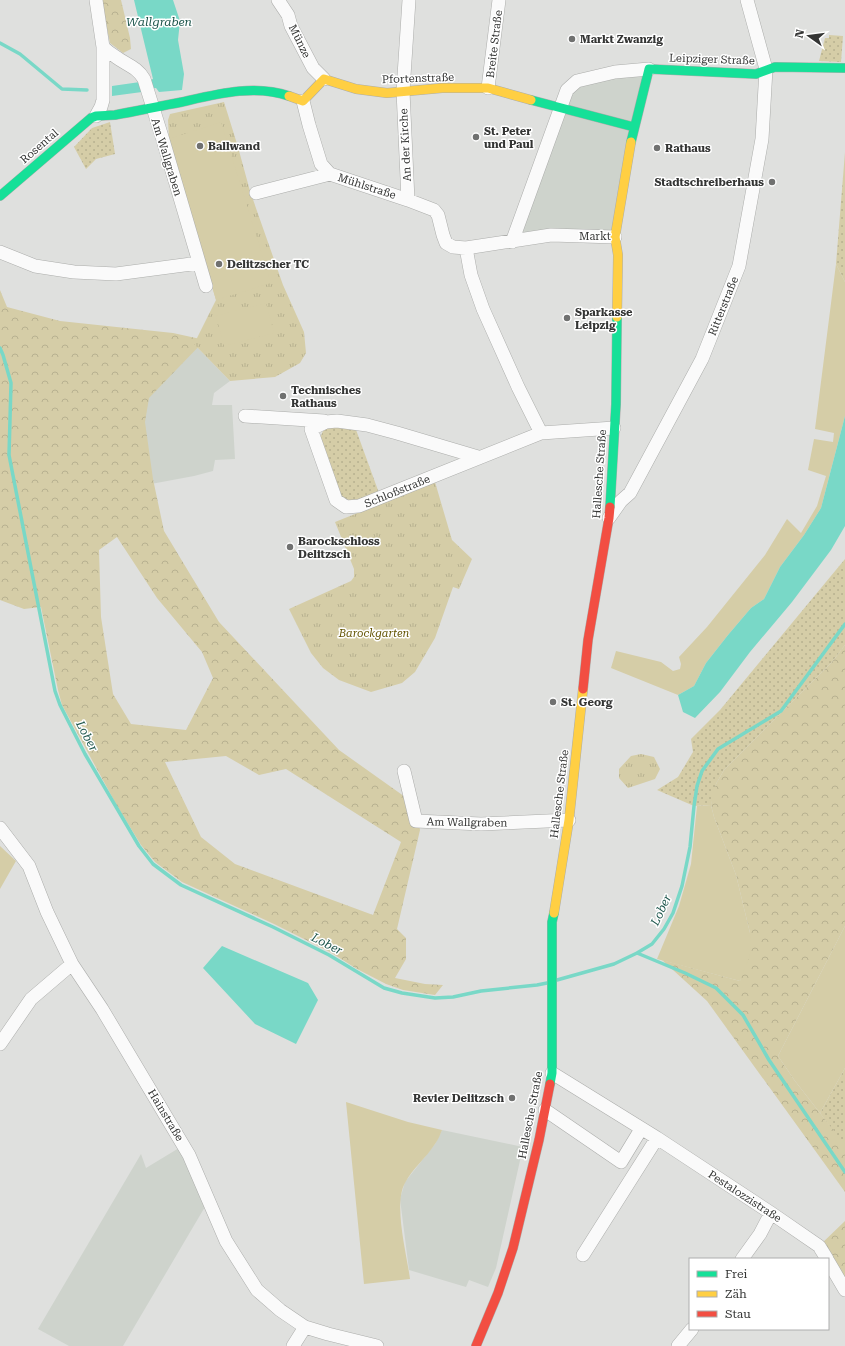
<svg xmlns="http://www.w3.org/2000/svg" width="845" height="1346" viewBox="0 0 845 1346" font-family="'Roboto Serif',serif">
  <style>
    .built { fill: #ced3cc }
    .grass { fill: url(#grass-dots) }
    .forest { fill: url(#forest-crowns); fill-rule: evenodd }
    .park { fill: url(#park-tufts) }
    .garden { fill: #d5cda7 }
    .water { fill: #79d8c7 }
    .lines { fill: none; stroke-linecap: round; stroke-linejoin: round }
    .stream { stroke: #79d8c7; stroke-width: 3.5 }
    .street-casing { stroke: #acadab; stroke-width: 14 }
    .fast-casing { stroke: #acadab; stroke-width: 10 }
    .slow-casing { stroke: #acadab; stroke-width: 10 }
    .jam-casing { stroke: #acadab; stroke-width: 10 }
    .street { stroke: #fafafa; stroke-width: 13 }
    .fast { stroke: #16e098; stroke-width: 9 }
    .slow { stroke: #ffcf43; stroke-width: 9 }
    .jam { stroke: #f24e42; stroke-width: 9 }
    .poi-dot { fill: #707170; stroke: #fff; stroke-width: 1.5 }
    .labels { text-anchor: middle; stroke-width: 3; stroke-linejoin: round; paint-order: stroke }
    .poi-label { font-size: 11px; font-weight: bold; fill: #343534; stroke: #fff; text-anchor: start }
    .street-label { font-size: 11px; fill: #343534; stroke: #fff }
    .park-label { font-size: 11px; font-style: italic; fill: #645504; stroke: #fff }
    .water-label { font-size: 12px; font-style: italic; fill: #1c554b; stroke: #fff }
  </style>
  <defs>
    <pattern id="grass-dots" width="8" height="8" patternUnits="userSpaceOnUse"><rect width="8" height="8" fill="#d5cda7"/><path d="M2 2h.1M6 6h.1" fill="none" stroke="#b7b190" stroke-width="1.8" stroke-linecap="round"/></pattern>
    <pattern id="forest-crowns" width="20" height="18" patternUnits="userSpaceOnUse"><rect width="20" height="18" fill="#d5cda7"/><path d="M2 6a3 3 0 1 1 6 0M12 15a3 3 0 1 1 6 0" fill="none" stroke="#b7b190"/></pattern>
    <pattern id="park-tufts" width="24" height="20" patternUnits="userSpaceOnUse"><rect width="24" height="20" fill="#d5cda7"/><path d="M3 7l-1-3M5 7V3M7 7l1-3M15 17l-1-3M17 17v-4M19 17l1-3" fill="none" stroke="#b7b190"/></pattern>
  </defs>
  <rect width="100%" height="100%" fill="#dfe0de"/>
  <path class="built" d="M649,69L615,237L512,242L577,81Z
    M194,344L230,381L214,393L212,405H232L235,459L215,460L213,471L194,476L151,484L142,435L146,400Z
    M442,1130L523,1147L496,1268L488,1287L469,1280L466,1287L409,1270L400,1199L405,1182L435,1144Z
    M184,1145L209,1200L123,1346H69L38,1329L141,1154L146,1168Z"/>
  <path class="grass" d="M829,35L843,36L841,62L819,61L825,38H829Z
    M110,122L115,154L96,159L86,169L74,147L92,128Z
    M845,152V282L836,264Z
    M328,426L355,427L379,493C365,498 353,507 341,495L320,438L323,431Z
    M845,559V645L832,662L724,770L716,784L711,805L694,806L657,790L678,777L693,752L691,739L720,710Z
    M845,1068V1147L820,1113Z"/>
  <path class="forest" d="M101,0H121L130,38L131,49L123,53L110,43Z
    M0,290L7,307L60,321L173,333L205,340L149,398L145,422L153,479L164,531L219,622L339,750L415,804L420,830L397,929L406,938V959L395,978L425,984L443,985L435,995L403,990L386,984L357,969L330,952L274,924L182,882L155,862L141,845L116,804L62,705L58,690L41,607L24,609L0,600ZM117,537L157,598L202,652L213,678L186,730L131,724L113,694L101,617L99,550ZM226,756L259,775L286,769L401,842L373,915L235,864L201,837L165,762Z
    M845,645V926L778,1056L795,1081L845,1145V1192L707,1001L662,960L740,981L750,933L736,875L714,817L711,805L712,795L716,784L724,770L832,662Z
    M845,1221V1290L819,1246Z"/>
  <path class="park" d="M224,102L238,147L250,191L283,285L304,332L306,353L300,363L275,377L230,381L194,344L216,300L169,139L168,120L170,114Z
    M435,482L452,540L472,559L459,589L453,587L435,638L415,672L402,683L371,692L339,680L323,668L311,653L289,609L351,581L354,577V569L335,522Z
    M641,754L654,757L660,769L655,779L628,788L619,778V769L631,756Z"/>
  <path class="garden" d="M221,122L271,283L216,300L169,139Z
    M836,264L845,282V416L821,508L804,535L780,567L764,599L751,608L728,635L706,663L694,686L678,695L611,668L616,651L661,662L673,671L680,669L681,664L679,657L707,627L765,555L787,519L801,533L817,506L826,476L808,470L814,439L833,442L834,433L815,429Z
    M266,303L274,333L224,346L216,316Z
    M711,805L714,817L736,875L750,933L751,952L740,981L657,959L679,906L691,864L697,806Z
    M0,846L16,861L0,889Z
    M845,926V1068L820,1113L795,1081L778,1056Z
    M346,1102L408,1122L442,1130C440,1135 438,1140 435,1144C426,1158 413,1168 405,1183C393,1204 407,1255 410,1279L364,1284Z"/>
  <path class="water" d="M134,0H173L180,21L178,40L184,74L182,90L159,92L156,88L142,90V92L112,96V86L140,82L141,84L153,79Z
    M845,416V526L831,550L792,602L750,652L720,692L695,718L683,712L678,695L694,686L706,663L728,635L751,608L764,599L780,567L804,535L821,508Z
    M222,946L308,983L318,1000L296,1044L255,1024L203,968Z"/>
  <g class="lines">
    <path class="stream" d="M0,43L20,54L62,89L87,90
      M0,348L3,355L11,383L9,455L55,691L60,705L85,754L139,846L153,864L181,885L273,927L329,955L384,988L402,993L435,998L453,997L481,991L537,985L547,983
      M637,953L685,973L716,988L743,1015L769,1060L845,1172
      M557,980L614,964L637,953L652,944L664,929L673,913L682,886L690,847L694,806L697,786L702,771L718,749L781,711L845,624"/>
    <defs>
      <path id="street" d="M96,0L103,47V100L101,107L96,116
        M278,0L288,15L291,26L313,68L324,79
        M103,47C107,51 111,54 116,57C127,65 137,67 144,79L163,140L206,286
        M488,88L499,0
        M303,101L309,125L321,164L330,174
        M256,193L330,174L408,200L434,210L438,215L443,235L446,243L453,247L466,248L551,235L615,237
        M408,200L403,91L409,0
        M512,242L567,90L577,81L615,72L649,69
        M466,248L471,275L483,309L518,387L541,433
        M0,252L35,266L74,272L116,274L199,263
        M245,416L324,421
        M478,457L397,433L367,425L337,421L326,422L311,429L336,500L346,507L359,506L541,433L614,428
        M609,518L621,501L630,493L702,359L739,266L762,139L766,69L747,0
        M404,771L416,821L481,824L569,820
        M0,828L29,866L47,912L72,964L102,1009L189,1155L226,1241L257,1290L280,1310L305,1327L328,1334L377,1346
        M0,1044L31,999L72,964
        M552,1073L657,1138L771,1213L819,1246L827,1259
        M545,1110L621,1162L638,1134
        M583,1255L657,1138
        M742,1259L760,1234L771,1213
        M828,1261L845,1290
        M293,1346L305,1327
        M678,1346L692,1329"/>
      <path id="fast" d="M531,100L634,127
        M631,142L649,69L756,74L775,67L845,68
        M0,196L91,118L96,116L115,115C137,111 160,106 182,102C217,94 254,84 289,96
        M610,507L616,404L617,317
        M550,1084L552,1073V922L554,913"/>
      <path id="slow" d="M289,96L303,101L324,79L356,89L387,93L442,88H488L531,100
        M617,317L618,255L615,237L631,142
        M554,913L569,820L583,689"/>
      <path id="jam" d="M583,689L588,640L609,518L610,507
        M476,1346L498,1293L513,1248L539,1140L550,1084"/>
    </defs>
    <use href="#street" class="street-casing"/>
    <use href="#fast" class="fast-casing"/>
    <use href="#slow" class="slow-casing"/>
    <use href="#jam" class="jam-casing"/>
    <use href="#street" class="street"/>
    <use href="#fast" class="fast"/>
    <use href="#slow" class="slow"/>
    <use href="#jam" class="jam"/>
  </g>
  <g class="poi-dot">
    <circle cx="572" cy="39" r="4"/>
    <circle cx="476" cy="137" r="4"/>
    <circle cx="200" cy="146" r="4"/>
    <circle cx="657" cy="148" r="4"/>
    <circle cx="772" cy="182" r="4"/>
    <circle cx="219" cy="264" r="4"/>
    <circle cx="567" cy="318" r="4"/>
    <circle cx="283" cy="396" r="4"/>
    <circle cx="290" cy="547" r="4"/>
    <circle cx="553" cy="702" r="4"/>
    <circle cx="512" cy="1098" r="4"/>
  </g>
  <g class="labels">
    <g class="poi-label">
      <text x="580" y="43">Markt Zwanzig</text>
      <text x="484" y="135">St. Peter<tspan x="484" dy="13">und Paul</tspan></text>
      <text x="208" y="150">Ballwand</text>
      <text x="665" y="152">Rathaus</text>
      <text x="764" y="186" text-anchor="end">Stadtschreiberhaus</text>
      <text x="227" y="268">Delitzscher TC</text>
      <text x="575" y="316">Sparkasse<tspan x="575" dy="13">Leipzig</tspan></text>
      <text x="291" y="394">Technisches<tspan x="291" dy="13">Rathaus</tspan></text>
      <text x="298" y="545">Barockschloss<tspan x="298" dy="13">Delitzsch</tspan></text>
      <text x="561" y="706">St. Georg</text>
      <text x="504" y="1102" text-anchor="end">Revier Delitzsch</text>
    </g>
    <g class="street-label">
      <text transform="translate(300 41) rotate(64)" y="4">Münze</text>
      <text transform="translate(494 44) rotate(-83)" y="4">Breite Straße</text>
      <text transform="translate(712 59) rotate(2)" y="4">Leipziger Straße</text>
      <text transform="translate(418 78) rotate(-2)" y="4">Pfortenstraße</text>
      <text transform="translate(405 145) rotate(-93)" y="4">An der Kirche</text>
      <text transform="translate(39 146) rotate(-41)" y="4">Rosental</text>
      <text transform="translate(167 157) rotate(73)" y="4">Am Wallgraben</text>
      <text transform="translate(367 186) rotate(18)" y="4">Mühlstraße</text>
      <text x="595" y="240">Markt</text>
      <text transform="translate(723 306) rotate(-68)" y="4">Ritterstraße</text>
      <text transform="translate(599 474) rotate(-86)" y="4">Hallesche Straße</text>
      <text transform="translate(397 491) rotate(-22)" y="4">Schloßstraße</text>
      <text transform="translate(559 794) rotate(-83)" y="4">Hallesche Straße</text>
      <text transform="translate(467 822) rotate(1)" y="4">Am Wallgraben</text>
      <text transform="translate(166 1115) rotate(59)" y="4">Hainstraße</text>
      <text transform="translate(530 1115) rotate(-79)" y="4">Hallesche Straße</text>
      <text transform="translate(745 1196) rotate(33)" y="4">Pestalozzistraße</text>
    </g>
    <g class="park-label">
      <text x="374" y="637">Barockgarten</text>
    </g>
    <g class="water-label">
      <text x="159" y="26">Wallgraben</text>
      <text transform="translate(87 736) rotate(62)" y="4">Lober</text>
      <text transform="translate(661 910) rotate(-65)" y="4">Lober</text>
      <text transform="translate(327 944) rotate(27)" y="4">Lober</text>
    </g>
  </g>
  <rect x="689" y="1258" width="140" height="72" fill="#ffffff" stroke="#aeaeae"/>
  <rect x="697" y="1271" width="20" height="6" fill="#16e098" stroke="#aeaeae"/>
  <text x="725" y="1278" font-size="12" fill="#343534">Frei</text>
  <rect x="697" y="1291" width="20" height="6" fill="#ffcf43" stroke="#aeaeae"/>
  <text x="725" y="1298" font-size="12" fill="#343534">Zäh</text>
  <rect x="697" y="1311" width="20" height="6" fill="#f24e42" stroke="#aeaeae"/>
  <text x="725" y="1318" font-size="12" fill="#343534">Stau</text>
  <g transform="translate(809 36) rotate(284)" stroke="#ffffff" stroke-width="3" paint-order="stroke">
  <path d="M0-3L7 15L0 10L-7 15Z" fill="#343534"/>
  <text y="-6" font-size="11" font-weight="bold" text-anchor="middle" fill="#343534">N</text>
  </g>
</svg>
